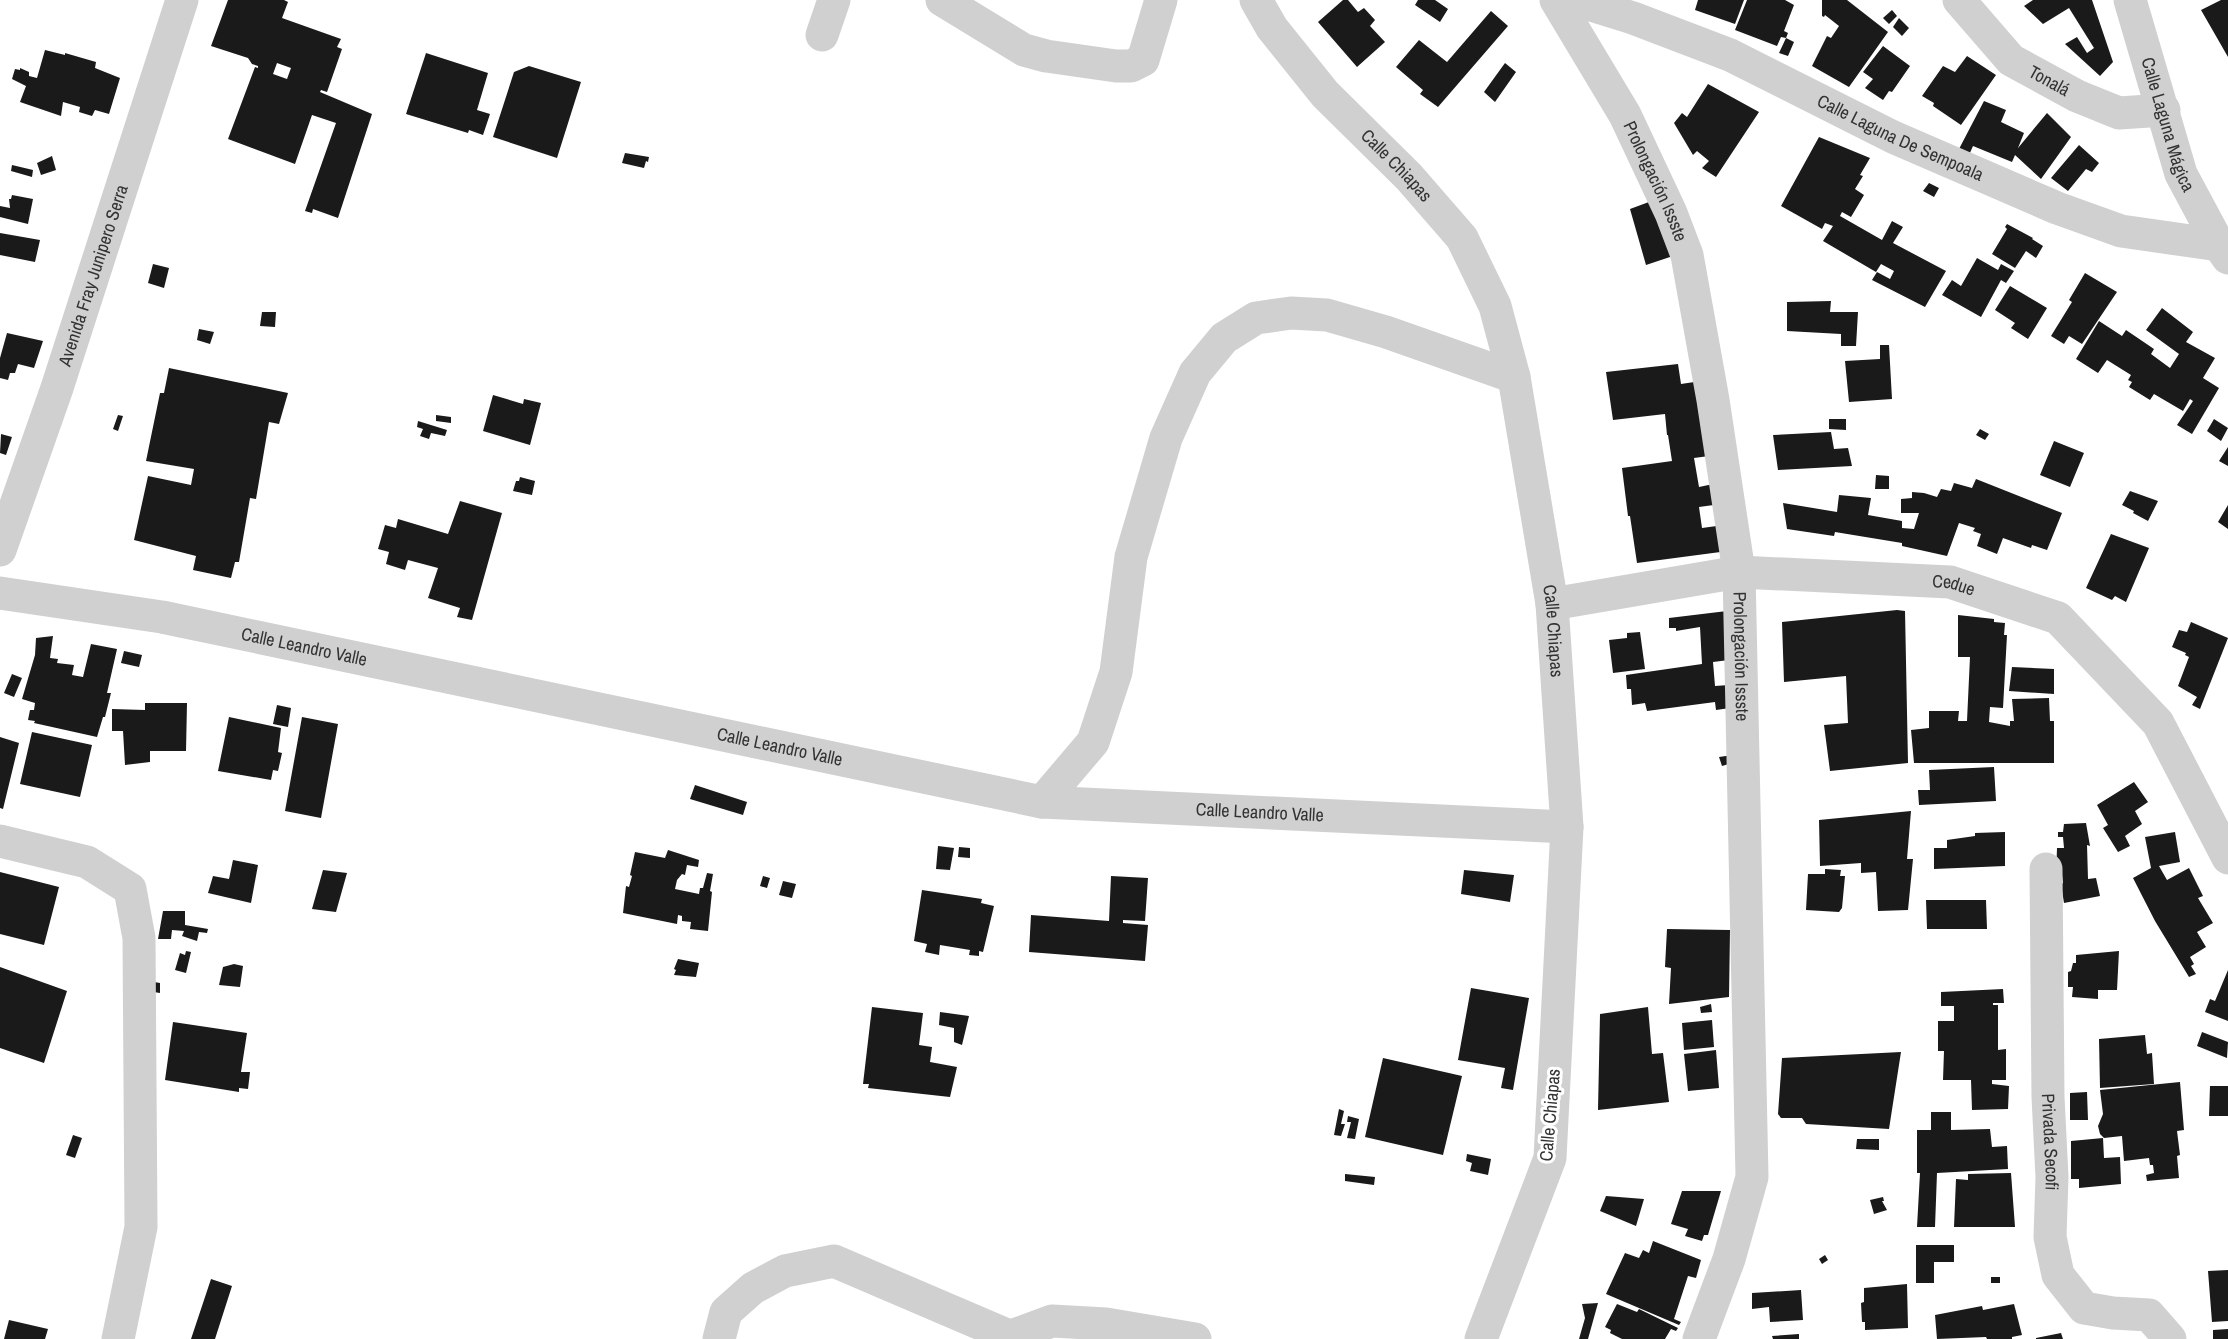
<svg xmlns="http://www.w3.org/2000/svg" width="2228" height="1339" viewBox="0 0 2228 1339" font-family="'Archivo Narrow',sans-serif">
  <style>
    .building { fill: #1a1a1a; fill-rule: evenodd }
    .lines { fill: none; stroke-linecap: round; stroke-linejoin: round }
    .street { stroke: #d0d0d0; stroke-width: 33 }
    .labels { text-anchor: middle; stroke-width: 6; stroke-linejoin: round; paint-order: stroke }
    .street-label { font-size: 18px; fill: #333; stroke: #fff }
  </style>
  <rect width="100%" height="100%" fill="#fff"/>
  <path class="building" d="M228,0H284L288,2L282,18L341,39L337,47L342,49L327,92L321,90L320,92L372,114L338,218L313,209L312,213L305,211L336,123L312,115L295,164L228,139L255,67L258,68V66L252,64L248,58L211,46ZM277,63L291,68L287,79L273,74Z
    M1343,0H1348L1358,12L1364,8L1375,20L1370,26L1385,42L1357,67L1318,22Z
    M1418,0H1435L1448,9L1440,22L1415,5Z
    M1698,0H1744L1735,24L1695,10Z
    M1747,0H1785L1794,5L1784,31L1788,33L1786,38L1781,37L1777,46L1735,30Z
    M1822,0H1847L1888,32L1849,87L1812,66L1827,36L1831,38L1839,26L1825,15L1824,17L1822,16Z
    M2033,0H2092L2113,62L2100,76L2065,44L2077,37L2087,53L2094,48L2069,8L2043,24L2024,6Z
    M2221,0H2228V57L2201,10Z
    M1892,10L1897,16L1889,24L1883,18Z
    M1491,11L1508,26L1438,107L1420,94L1423,90L1396,67L1419,40L1447,62Z
    M1899,18L1909,28L1902,36L1893,27Z
    M1786,38L1794,42L1788,56L1779,53Z
    M1883,46L1910,66L1892,92L1889,91L1883,100L1865,88L1873,79L1863,72Z
    M45,50L65,55V53L96,62L95,68L120,78L109,114L95,110L92,116L79,112L80,107L63,102L61,116L20,102L26,86L12,79L15,69L20,70V68L29,72V76L37,78Z
    M426,53L488,73L477,110L490,114L483,135L469,130L468,133L406,114Z
    M1967,56L1996,75L1961,125L1933,106L1934,103L1922,96L1943,66L1955,72Z
    M1505,63L1516,72L1495,102L1484,92Z
    M529,66L581,82L557,158L493,137L514,72Z
    M1708,84L1759,112L1716,177L1702,168L1709,161L1697,151L1693,155L1674,123L1682,113L1687,117Z
    M1984,101L2006,110L2001,122L2024,133L2018,148L2047,113L2071,137L2041,179L2015,155L2012,162L1973,146L1969,155L1959,149Z
    M1819,137L1870,158L1860,175L1863,176L1855,189L1864,195L1851,217L1842,212L1840,216L1882,240L1892,221L1903,227L1893,243L1946,271L1925,307L1872,280L1877,272L1890,279L1894,271L1881,264L1876,272L1823,241L1833,226L1825,223L1822,229L1781,206Z
    M2079,145L2099,163L2092,172L2086,169L2068,191L2051,178Z
    M625,153L649,157L648,162L646,161L644,168L622,163Z
    M52,156L56,170L41,175L37,163Z
    M12,165L33,170L32,177L11,171Z
    M1929,183L1939,188L1934,197L1923,191Z
    M12,195L33,199L28,224L0,217V206L10,208L9,199H11Z
    M1657,199L1676,255L1646,265L1630,209Z
    M2007,224L2033,238L2032,239L2043,246L2036,258L2026,251L2015,268L1992,254L2007,229L2005,227Z
    M0,233L40,240L35,262L0,255Z
    M1977,258L1998,270L2001,264L2014,271L2006,283L2001,280L1981,317L1942,295L1952,280L1961,286Z
    M153,264L169,268L164,288L148,283Z
    M2085,273L2117,292L2082,344L2069,336L2064,344L2051,336L2072,302L2069,300Z
    M2010,286L2047,308L2028,339L2011,328L2015,323L1995,310Z
    M1831,301L1830,312H1858L1856,346H1841V334L1787,331V302Z
    M2162,308L2193,332L2186,342L2215,358L2203,378L2219,388L2192,434L2177,425L2193,401L2190,399L2183,411L2154,394L2150,400L2129,387L2132,382L2128,380L2131,375L2107,360L2098,373L2076,359L2099,321L2122,336L2126,330L2154,349L2151,354L2170,368L2179,354L2146,330Z
    M262,312H276L275,327L260,326Z
    M199,329L214,332L210,344L197,340Z
    M7,333L43,341L34,368L18,364L15,373H10L8,380L0,378V358Z
    M1880,345H1889L1892,399L1849,402L1845,361L1880,359Z
    M1678,364L1681,384L1701,381L1709,456L1694,458L1699,487L1718,483L1721,504L1699,507L1702,528L1724,525L1728,551L1637,563L1630,516H1628L1622,468L1672,461L1668,435H1667L1665,414L1613,420L1606,372Z
    M169,368L288,393L279,424L269,422L256,499L250,498L239,562H235L231,578L193,570L196,556L134,540L148,476L191,485L194,469L146,461L160,393H164Z
    M493,395L523,404L524,399L541,403L530,445L483,431Z
    M118,415L123,416L118,431L113,429Z
    M436,415L451,417V423L436,421Z
    M1829,419H1846V430L1829,429Z
    M2214,419L2228,428L2221,441L2207,431Z
    M418,421L447,430L445,436L431,433L429,439L420,436L423,429L417,427Z
    M1980,429L1989,434L1985,440L1976,435Z
    M1831,432L1834,449L1848,448L1852,466L1778,470L1773,435Z
    M1,434L12,437L6,455L0,453Z
    M2054,441L2084,453L2070,487L2040,475Z
    M2228,447V466L2219,461Z
    M1876,475L1889,476V489H1875Z
    M520,477L535,481L532,495L513,491L516,481H519Z
    M1976,479L2062,513L2047,550L2032,545L2031,548L2003,538L1997,554L1977,546L1981,534L1973,531L1975,528L1959,523L1947,556L1902,546V543L1835,532L1834,536L1787,529L1783,503L1837,512L1839,495L1871,498L1868,515L1902,521V528L1914,529L1919,513H1901V499L1912,498V492L1924,493L1937,497L1941,489L1951,491L1954,483L1972,488Z
    M2130,491L2158,501L2148,521L2133,513L2134,511L2122,505Z
    M460,501L502,513L472,620L457,617L460,608L428,598L438,568L408,560L405,570L386,564L389,552L378,549L385,525L396,528L398,519L448,534Z
    M2228,505V529L2218,522Z
    M2111,534L2149,548L2126,602L2115,596L2112,600L2086,588Z
    M1897,610L1905,611L1908,763L1830,771L1824,725L1848,723L1846,676L1784,682L1782,622Z
    M1727,611L1729,660L1713,662L1715,686L1729,685L1730,708L1716,710L1715,702L1647,711L1645,703L1632,705L1631,689H1627L1626,675L1702,664L1700,627L1676,631V628H1669V618Z
    M1958,615L1994,619V622L2005,623L2004,635H2007L2003,708L1990,707L1989,722L2010,726V721H2014L2012,699L2049,698L2050,721H2054V763H1914L1911,730L1929,728V711H1959L1958,721H1967L1970,657H1958Z
    M2191,622L2228,638L2200,709L2192,705L2197,697L2178,686L2189,657L2185,655L2186,653L2172,647L2179,630L2187,632Z
    M1640,632L1645,669L1613,673L1609,640L1627,638V633Z
    M53,636L50,658L58,659L57,663L74,665L72,675L83,677L91,644L117,649L107,693H111L105,717H103L97,737L34,723L35,721L28,720L30,710H34L35,703L22,699L35,655L36,638Z
    M124,651L142,655L139,667L121,663Z
    M2012,667L2054,669V694L2009,691Z
    M12,674L22,678L14,697L4,693Z
    M145,703H187L186,751H150V762L125,765L123,731H112V709L145,710Z
    M277,705L291,708L288,727L273,724Z
    M229,717L281,728L278,752L282,753L278,771L273,770L271,780L218,771Z
    M302,717L338,724L321,818L285,811Z
    M32,732L92,745L80,797L20,784Z
    M0,737L19,743L3,809L0,808Z
    M1733,755L1732,763L1722,766L1719,757Z
    M1994,767L1996,801L1919,805L1918,790H1930L1929,770Z
    M2134,782L2148,802L2135,811L2142,824L2125,836L2130,846L2118,852L2103,828L2108,825L2097,805Z
    M695,785L747,802L743,815L690,799Z
    M1911,811L1907,859H1913L1908,910L1878,911L1876,872L1861,873V863L1820,866L1819,820Z
    M2086,823L2090,846L2087,845L2088,879L2096,878L2100,896L2064,903L2061,884L2063,883L2062,875L2056,876L2057,848H2064L2063,837H2058V832H2063L2064,824Z
    M2005,832V866L1934,869V848H1947V840L1975,836V833Z
    M2175,832L2180,862L2159,866L2167,880L2189,868L2203,896L2198,898L2213,923L2197,932L2206,947L2190,957L2194,964L2191,966L2196,974L2189,977L2155,921L2133,878L2151,868L2145,837Z
    M938,846L954,848L950,870L936,869Z
    M959,847L970,848V858L958,857Z
    M668,850L699,860L698,867L687,865L685,875L682,874L677,880L675,889L699,894L700,888H703L707,873L713,874L710,891L712,892L708,931L690,929L691,922L682,921V916L678,915L677,924L623,913L626,886L629,887L632,876L630,875L635,852L665,858Z
    M233,860L258,865L251,903L208,893L213,876L229,879Z
    M1825,869L1841,870L1840,876H1845L1842,908L1839,912L1806,910L1808,874H1825Z
    M323,870L347,873L336,912L312,909Z
    M1464,870L1514,875L1510,902L1461,894Z
    M0,872L59,887L44,945L0,934Z
    M763,876L770,878L767,888L760,886Z
    M1111,876L1148,878L1145,921L1123,920V923L1148,925L1145,961L1029,952L1031,915L1109,921Z
    M783,881L796,884L792,898L779,895Z
    M922,890L982,899L981,903L994,906L983,952L979,951V956L969,955L970,950L940,945L939,955L925,952L927,944L914,941Z
    M1926,900H1986L1987,929H1927Z
    M163,911H185V925L208,929L207,933L199,932L197,941L182,936L184,931L172,930L171,939H158Z
    M1667,929L1730,930L1729,997L1669,1004L1671,968L1665,967Z
    M186,951L191,952L186,973L175,970L180,953L185,955Z
    M2119,951L2117,990H2098V999L2072,997L2073,987H2068V972L2071,971L2073,963H2076V955Z
    M678,959L699,963L696,977L674,975L676,970L674,969Z
    M234,964L243,966L240,987L219,985L223,967Z
    M0,967L67,991L44,1063L0,1048Z
    M2228,970V1021L2205,1012L2210,999L2215,1001Z
    M154,982L160,983V993L147,991Z
    M1471,988L1529,998L1513,1090L1501,1088L1505,1068L1458,1060Z
    M2003,989L2004,1003H1993V1005H1998V1050L2006,1049V1080H1992V1084L2009,1086L2008,1109L1972,1110L1971,1080H1943L1944,1051H1938V1021H1954V1006H1941V992Z
    M1711,1004L1712,1012L1701,1013L1700,1007Z
    M872,1007L923,1013L919,1045L932,1047L930,1062L957,1067L950,1097L868,1088L869,1084H863Z
    M1648,1007L1652,1054L1663,1053L1669,1102L1598,1110L1600,1014Z
    M940,1012L969,1016L962,1045L954,1042V1028L939,1025Z
    M1712,1020L1714,1047L1684,1050L1682,1023Z
    M173,1022L247,1033L241,1072H250L248,1089L239,1088V1092L165,1080Z
    M2202,1032L2228,1042L2227,1058L2197,1046Z
    M2145,1035L2147,1054L2152,1053L2154,1084L2100,1088L2099,1039Z
    M1716,1050L1719,1088L1688,1091L1684,1054Z
    M1901,1052L1889,1129L1806,1124L1802,1118H1781L1778,1114L1782,1058Z
    M1383,1058L1462,1076L1443,1155L1365,1137Z
    M2180,1082L2184,1130L2177,1131L2180,1155L2177,1156L2179,1178L2147,1181L2146,1175L2154,1173L2153,1165H2150L2149,1158L2124,1161L2122,1136L2104,1138L2100,1134L2098,1126L2103,1114L2100,1090Z
    M2210,1086H2228V1116H2209Z
    M2087,1092L2088,1120H2070V1093Z
    M1339,1109L1344,1111L1341,1124H1345L1341,1136L1334,1135Z
    M1931,1112H1951V1130L1990,1129L1992,1147L2007,1146L2008,1169L1937,1173L1935,1227H1917L1920,1173H1917V1130H1931Z
    M1348,1116L1359,1119L1355,1139L1347,1138L1351,1122H1347Z
    M73,1135L82,1138L75,1158L66,1155Z
    M2103,1138L2104,1158L2120,1157L2121,1184L2079,1188V1179H2071V1141Z
    M1857,1139H1879V1150L1856,1149Z
    M1467,1154L1491,1159L1488,1175L1470,1171L1472,1163L1466,1161Z
    M2011,1173L2015,1227H1954L1956,1179L1968,1180V1174Z
    M1345,1174L1375,1177L1374,1185L1345,1181Z
    M1682,1191H1721L1708,1235H1704L1702,1241L1685,1236L1688,1229L1671,1224Z
    M1606,1196L1644,1199L1636,1226L1600,1211Z
    M1883,1197L1884,1201H1882L1887,1210L1874,1214L1870,1200Z
    M1653,1241L1701,1260L1696,1278L1688,1276L1674,1319L1681,1322L1679,1325L1606,1294L1625,1253L1639,1258L1643,1250L1649,1253Z
    M1916,1245H1954V1262H1934V1283H1916Z
    M1825,1255L1828,1260L1822,1264L1819,1259Z
    M2228,1270V1321L2212,1322L2208,1271Z
    M1991,1277H2000V1283H1991Z
    M211,1279L232,1286L215,1339H191Z
    M1907,1284L1908,1328L1865,1330V1322H1862L1861,1303L1864,1302V1288Z
    M1801,1290L1803,1320L1770,1322L1769,1307L1752,1309V1293Z
    M1598,1303L1588,1339H1579L1585,1318L1582,1304Z
    M1617,1304L1637,1312L1639,1309L1678,1328L1676,1331L1671,1329L1665,1339H1622L1610,1333L1611,1330L1605,1327Z
    M2014,1304L2022,1335L2012,1337V1339H1987L1986,1337L1937,1339L1935,1315L1982,1306L1983,1310Z
    M9,1320L48,1329L45,1339H4Z
    M2228,1329V1339H2213V1330Z
    M2061,1333L2063,1339H2036V1338Z
    M1799,1334V1339H1773L1772,1336Z"/>
  <g class="lines">
    <g class="street">
      <path d="M942,0L1024,50L1046,56L1116,66H1131L1143,60L1161,0"/>
      <path id="s1" d="M1256,0L1272,28L1325,94L1409,177L1462,238L1495,306L1514,377L1552,604L1567,827L1550,1158L1481,1339"/>
      <path id="s2" d="M1556,0L1625,115L1671,213L1687,255L1713,400L1739,572L1752,1177L1729,1259L1699,1339"/>
      <path id="s3" d="M1575,0L1633,18L1730,55L1893,137L2057,208L2121,231L2219,245"/>
      <path id="s4" d="M1959,0L2011,60L2077,96L2119,113L2164,110"/>
      <path id="s5" d="M2130,0L2181,174L2219,245L2228,258"/>
      <path d="M822,35L834,0"/>
      <path id="s6" d="M0,550L57,388L182,0"/>
      <path id="s7" d="M0,593L162,617L1042,802L1567,827"/>
      <path id="s8" d="M1552,604L1739,572L1950,582L2058,618L2158,723L2228,858"/>
      <path d="M1042,802L1093,742L1116,672L1131,557L1166,438L1195,373L1224,338L1256,318L1291,313L1327,315L1386,332L1514,377"/>
      <path d="M0,841L87,862L130,889L139,938L141,1227L118,1339"/>
      <path id="s9" d="M2046,869L2048,1097L2052,1177L2050,1237L2058,1275L2084,1308L2113,1313L2149,1315L2170,1339"/>
      <path d="M719,1339L726,1312L753,1288L785,1271L834,1261L1009,1336"/>
      <path d="M1003,1339L1052,1321L1106,1324L1195,1339"/>
    </g>
  </g>
  <g class="labels">
    <g class="street-label">
      <text dy="6" stroke="none"><textPath href="#s4" startOffset="123">Tonalá</textPath></text>
      <text dy="6" stroke="none"><textPath href="#s5" startOffset="130">Calle Laguna Mágica</textPath></text>
      <text dy="6" stroke="none"><textPath href="#s3" startOffset="354">Calle Laguna De Sempoala</textPath></text>
      <text dy="6" stroke="none"><textPath href="#s1" startOffset="218">Calle Chiapas</textPath></text>
      <text dy="6" stroke="none"><textPath href="#s2" startOffset="207">Prolongación Issste</textPath></text>
      <text dy="6" stroke="none"><textPath href="#s6" startOffset="290">Avenida Fray Junipero Serra</textPath></text>
      <text dy="6" stroke="none"><textPath href="#s8" startOffset="405">Cedue</textPath></text>
      <text dy="6" stroke="none"><textPath href="#s1" startOffset="722">Calle Chiapas</textPath></text>
      <text dy="6" stroke="none"><textPath href="#s7" startOffset="309">Calle Leandro Valle</textPath></text>
      <text dy="6" stroke="none"><textPath href="#s2" startOffset="693">Prolongación Issste</textPath></text>
      <text dy="6" stroke="none"><textPath href="#s7" startOffset="795">Calle Leandro Valle</textPath></text>
      <text dy="6" stroke="none"><textPath href="#s7" startOffset="1281">Calle Leandro Valle</textPath></text>
      <text transform="translate(1550 1115) rotate(-85)" y="6">Calle Chiapas</text>
      <text dy="6" stroke="none"><textPath href="#s9" startOffset="273">Privada Secofi</textPath></text>
    </g>
  </g>
</svg>
